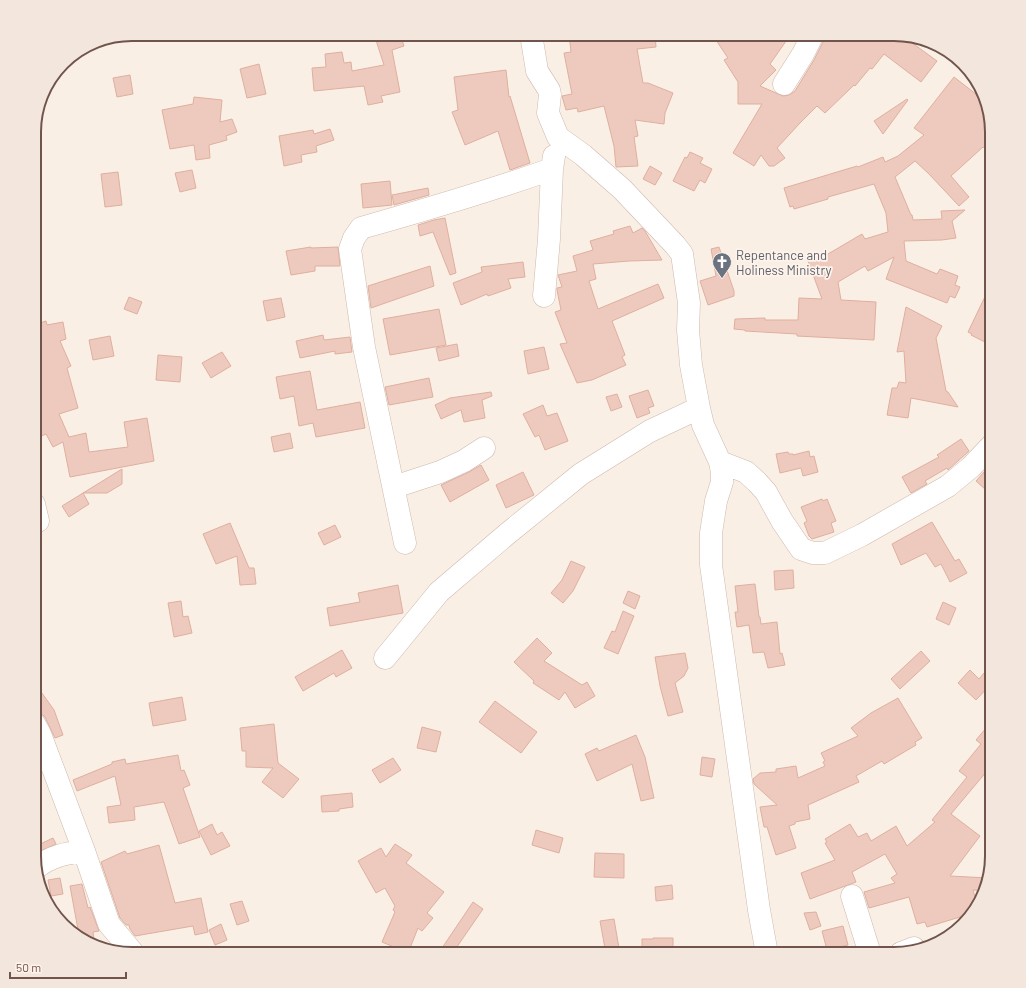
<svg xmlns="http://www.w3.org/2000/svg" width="1026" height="988" viewBox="0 0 1026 988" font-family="Barlow,sans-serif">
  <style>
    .building { fill: #eecabe; stroke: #dfaf9f }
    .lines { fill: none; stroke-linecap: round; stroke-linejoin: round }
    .minor-casing { stroke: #cdb8ae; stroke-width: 23 }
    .minor { stroke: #fff; stroke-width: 22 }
    .labels { text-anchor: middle; stroke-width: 3.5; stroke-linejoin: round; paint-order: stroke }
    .worship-label { font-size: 13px; fill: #5b616d; stroke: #fef3ea; text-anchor: start }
    .rim { fill: none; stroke: #71544c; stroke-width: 2 }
  </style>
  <rect width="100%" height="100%" fill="#faefe4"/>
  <path class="building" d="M374,34H400L404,46L392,50L400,92L381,96L383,102L368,105L364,86L314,91L312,68L326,67L325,54L342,52L344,63L351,62L352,71L384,65Z
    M569,34H655L656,47L637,49L643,83H648L673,93L665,113L664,124L635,120L638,136L634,137L638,166L616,167L614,146L604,106L578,112L577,108L566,110L562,96L572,94L564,53L571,52Z
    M712,34H791L770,64L776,70L760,86L783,96L789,95L795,91L814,60L824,40L825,34H832L839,40L843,34H900L937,61L921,82L884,54L872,69L870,68L855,86L854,85L825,113L817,106L800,123L777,148L785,158L774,166H769L761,155L754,166L733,153L762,104H738V82L724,60L728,58Z
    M259,64L266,94L247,98L240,69Z
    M506,70L509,97L510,96L530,163L510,170L498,131L465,145L452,112L458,110L454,77Z
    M130,75L133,94L117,97L113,78Z
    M954,77L986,102L992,131V152L983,147L951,176L969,197L959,206L929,174L915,161L895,177L911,215H912L913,220L942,219L941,211L965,210L952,221L956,238L942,240L904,241L906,261L937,274L940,269L958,276L955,285L960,287L955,298L950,296L947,303L886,279L894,257L868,271L865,266L838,282L841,300L876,302L874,340L797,336V334L745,331V330L734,329L735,319L765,318V320H798L799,298L822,299L808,261L828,254L862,234L865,239L888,232L886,213L874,184L828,197V199L794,209L793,206L790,207L784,188L857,166L858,167L883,157L885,162L898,156L924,135L914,128Z
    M194,97L222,100L220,122L232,119L237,132L226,136L227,140L209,145L210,158L196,160L194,145L170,149L162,110L193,104Z
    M907,99L908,100L883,134L874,121Z
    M330,129L334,140L316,146L317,152L301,155L302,162L284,166L279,136L313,130L314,134Z
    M690,152L703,158L700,163L712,169L705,183L700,180L694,191L673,181L685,157L687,158Z
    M650,166L662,173L655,185L643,179Z
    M192,170L196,188L180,192L175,173Z
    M118,172L122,205L105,207L101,174Z
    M390,181L392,205L363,208L361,184Z
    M428,188L429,195L394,205L392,195Z
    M445,218L456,273L450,275L433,232L420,236L418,225L434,220Z
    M630,226L633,233L642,228L645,231L662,260L629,261L593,264L596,279L589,281L598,309L658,284L664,298L612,321L625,355L622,357L626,365L592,380L577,383L560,344L567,343L555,312L561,310L557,290V288L562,287L558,275L577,271L573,256L593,250L590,241L614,234L613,231Z
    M311,247V248L338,247L340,266H315V271L291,275L286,251Z
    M719,247L734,291V296L708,305L700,281L716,276L711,249Z
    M523,262L525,277L508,279L511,288L488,296L487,294L461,305L453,283L482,272L481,267Z
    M430,266L434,286L371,308L368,286Z
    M992,282V332L987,343L971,335L972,334L968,332Z
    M129,297L142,302L137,314L124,309Z
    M281,298L285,317L267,321L263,301Z
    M906,307L942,326L936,338L946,391L948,392L958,407L911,398L908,418L887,415L892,388H897L899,382L906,383L904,351L897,352Z
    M439,309L446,345L390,355L383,319Z
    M46,321L47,325L63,322L66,339L60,341L71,366L67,368L78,408L59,414L69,437L86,433L89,452L128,447L124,422L147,418L154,461L70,477L63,442L53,447L46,434L34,439V325Z
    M323,335L324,340L350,337L352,352L335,354V351L300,358L296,341Z
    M110,336L114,356L93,360L89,340Z
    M457,344L459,356L439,361L436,348Z
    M544,347L549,369L528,374L524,351Z
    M222,352L231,366L211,378L202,363Z
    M158,355L182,357L180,382L156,380Z
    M310,371L317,410L360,402L365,428L316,437L313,423L299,426L294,396L280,399L276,377Z
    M429,378L433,397L389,405L385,387Z
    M648,390L654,406L648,408L650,413L637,418L629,396Z
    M491,392L492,396L482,400L485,418L464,422L461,410L441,419L435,405L450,398Z
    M617,394L622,407L611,411L606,397Z
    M543,405L547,416L557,413L568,441L545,450L539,435L535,437L523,414Z
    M290,433L293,448L274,452L271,437Z
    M961,439L969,451L948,470L947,468L925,481L927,484L911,493L902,477L939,457L937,455Z
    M809,451L810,457L814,456L818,472L803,476L801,468L780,473L776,454L788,452L789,454H793V455Z
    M992,463V483L986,490L976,481Z
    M481,465L489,480L450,502L441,485L469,472Z
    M122,469V484L107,493H83L89,504L69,517L62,506Z
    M523,472L534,495L506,508L496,485Z
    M822,499L823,501L827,499L836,521L831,523L834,532L812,539L809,536L804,523L807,521L801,507Z
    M932,522L955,561L959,559L967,573L950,582L941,564L935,567L926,553L901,565L892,544Z
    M230,523L249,568H254L256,584L240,585L237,556L216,564L203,534Z
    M335,525L341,537L324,545L318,533Z
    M571,561L585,567L573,591L563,603L551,593L562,580Z
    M793,570L794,588L775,590L774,571Z
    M755,584L759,617H760L761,624L777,622L780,654L782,653L785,665L768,668L764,652L753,653L749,625L737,627L735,612H738L735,586Z
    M398,585L403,613L330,626L327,608L360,602L358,593Z
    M628,591L640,596L635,609L623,603Z
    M181,601L183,617L188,616L192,633L174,637L168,603Z
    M943,602L956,608L949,625L936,619Z
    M623,611L634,616L618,654L604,648L612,631L615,632Z
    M537,638L552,653L544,661L582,685L587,682L595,696L575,708L565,692L559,700L533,683L534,681L514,662Z
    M342,650L352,668L336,677L334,673L303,691L295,677Z
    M921,651L930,661L900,689L891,679Z
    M685,653L688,668L684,676L675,683L683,712L668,716L660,686L655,657Z
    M970,670L979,679L984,673L992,681V683L976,700L958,683Z
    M34,682L54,710L63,735L55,738L45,717L34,708Z
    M182,697L186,720L153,726L149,703Z
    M898,698L922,738L915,742L916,745L884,764L882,761L856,776L859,782L808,805L810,819L795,822V824L789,826L796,848L776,855L767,827H764L760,807L777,805L754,784L753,779L760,773L776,772V769L796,766L798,778L825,766L823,762L825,761L821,753L858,736L851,728L871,713Z
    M495,701L537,732L521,753L479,722Z
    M992,721V765L951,814L980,836L950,876L988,878L985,891L973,890L977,904L970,914L927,927L925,922L917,924L909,897L869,908L864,892L895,883L891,878L897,874L885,854L852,872L856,882L810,899L801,873L835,860L825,843L827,842L825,839L850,824L858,837L867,833L871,841L896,826L907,846L935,822L932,820L967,777L959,771L981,744L976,740Z
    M274,724L278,763L299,779L283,798L262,782L273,768L246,767V751H242L240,728Z
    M422,727L441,732L436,752L417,748Z
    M636,735L645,757L654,798L641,801L632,764L597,781L585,754L597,748L599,751Z
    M178,755L181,771L184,770L190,785L183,788L200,837L179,844L164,802L134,807L135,820L109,823L107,807L121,805L115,776L77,791L73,780L112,764V762L125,759L126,764Z
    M702,757L715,759L712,777L700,775Z
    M393,758L401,770L380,783L372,770Z
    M352,793L353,807L339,809V811L322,812L321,796Z
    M212,824L217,835L222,832L230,846L211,855L199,831Z
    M536,830L563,838L559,853L532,845Z
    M53,838L56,844L34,854V847Z
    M395,844L412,855L406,863L444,892L427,913L433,918L422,931L418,928L408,953L382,942L395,912L393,910L395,906L385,888L376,893L358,861L381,848L386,857Z
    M159,845L175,903L201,898L208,932L195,935L193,926L135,936L130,929L129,925H126L120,918L101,862L125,851L127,854Z
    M595,853L624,854V878L594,877Z
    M60,878L63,894L51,896L48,880Z
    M82,884L88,908L90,907L99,931L93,932L95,947L79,935L70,886Z
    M672,885L673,899L656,901L655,887Z
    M242,901L249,921L237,925L230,904Z
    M473,902L483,909L452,954H438Z
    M816,912L821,926L810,930L804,913Z
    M614,919L620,954H606L600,921Z
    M221,924L227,940L215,945L209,930Z
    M843,926L848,945L827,950L822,931Z
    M653,938H673V954H642V939H653Z"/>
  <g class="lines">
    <defs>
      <path id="minor" d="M531,34L537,71L549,90L550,95L548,113L558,137L583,155L622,189L675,245L682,254L689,303L688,330L691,365L699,408L703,425L720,462L722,472V482L716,501L711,533V565L759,910L767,954
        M784,84L803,54L813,34
        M544,296L549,239L552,169L554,156
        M720,462L746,472L757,482L766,492L782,521L801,549L813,553H825L862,535L948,486L971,467L992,445
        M394,487L440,472L464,461L484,448
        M34,523L38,521L34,504
        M405,543L364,347L350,249L354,238L361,228C425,210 489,191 552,169
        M385,658L439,592L507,534L581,474L650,431L699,408
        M34,723L40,734L84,851L109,924L134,954
        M36,868C51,856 66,853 84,851
        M852,896L870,954
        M901,953L914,948"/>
    </defs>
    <use href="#minor" class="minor-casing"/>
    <use href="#minor" class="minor"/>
  </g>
  <defs>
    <symbol id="church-pin" viewBox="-11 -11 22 30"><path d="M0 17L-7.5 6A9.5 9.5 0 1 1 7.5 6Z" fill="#6b7280" stroke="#fef3ea"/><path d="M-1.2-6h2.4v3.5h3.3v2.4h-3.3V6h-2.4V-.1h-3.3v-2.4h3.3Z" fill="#fff"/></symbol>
  </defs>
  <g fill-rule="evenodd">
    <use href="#church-pin" x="711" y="251" width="22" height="30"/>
  </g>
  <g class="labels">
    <g class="worship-label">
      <text x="736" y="260">Repentance and<tspan x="736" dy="15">Holiness Ministry</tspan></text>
    </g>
  </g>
  <path d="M0 0H1026V988H0ZM132 41H894A91 91 0 0 1 985 132V856A91 91 0 0 1 894 947H132A91 91 0 0 1 41 856V132A91 91 0 0 1 132 41Z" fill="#f3e6dd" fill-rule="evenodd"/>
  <path class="rim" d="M132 41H894A91 91 0 0 1 985 132V856A91 91 0 0 1 894 947H132A91 91 0 0 1 41 856V132A91 91 0 0 1 132 41Z"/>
  <path d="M10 972v6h116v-6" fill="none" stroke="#71544c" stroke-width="2"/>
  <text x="16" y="972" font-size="12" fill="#71544c" stroke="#fef3ea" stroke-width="3" paint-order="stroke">50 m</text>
</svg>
